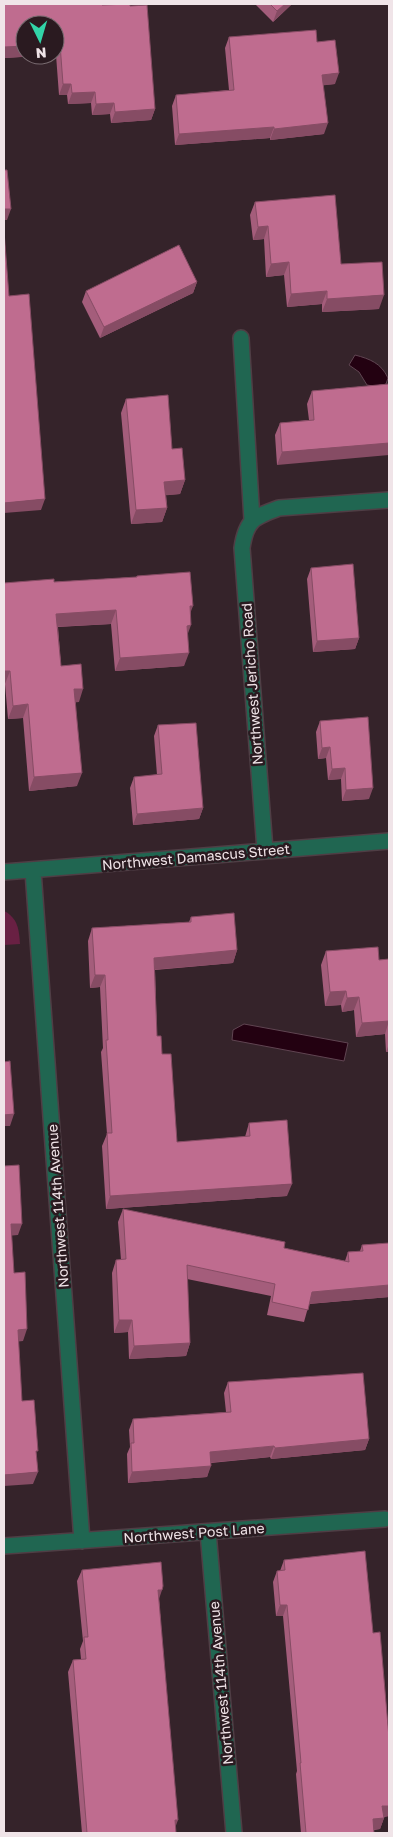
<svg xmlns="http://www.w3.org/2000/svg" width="393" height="1837" viewBox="0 0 393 1837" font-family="'Golos Text',sans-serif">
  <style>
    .green { fill: #692043 }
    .water { fill: #230111; stroke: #604552 }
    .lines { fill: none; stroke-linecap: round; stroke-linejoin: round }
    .street-casing { stroke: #4f3e45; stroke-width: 18 }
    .street { stroke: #206651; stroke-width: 15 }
    .wall { fill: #a45d7b }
    .shaded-wall { fill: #864c64 }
    .building { fill: #bf6c8f; stroke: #864c64 }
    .labels { text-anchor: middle; stroke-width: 5; stroke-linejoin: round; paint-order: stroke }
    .street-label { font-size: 14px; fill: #f0e4e8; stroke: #2a1a20 }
  </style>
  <rect width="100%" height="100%" fill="#35232a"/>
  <path class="green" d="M4,911C18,918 19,930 20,944L4,945Z"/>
  <path class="water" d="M355,355C370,359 381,363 388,378L386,384L379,387L367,385L359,372L349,365Z
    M244,1024L348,1043L344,1061L232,1040L233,1030Z"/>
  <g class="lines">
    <defs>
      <path id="street" d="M241,338L252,520
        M265,850L242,548C246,520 254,517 279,508L389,500
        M33,871L82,1541
        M4,872L389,841
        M208,1532L234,1833
        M4,1546L385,1519"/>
    </defs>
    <use href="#street" class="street-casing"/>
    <use href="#street" class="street"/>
  </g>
  <path class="wall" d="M4,4L155,109L151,120L111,123L110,114L92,115L91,103L68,104L67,95H59L56,55L4,58Z
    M255,4H292L273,22Z
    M229,37L317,42L335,84L323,85L324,134L270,140V138L175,145L172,106L176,95L229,90L225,48Z
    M255,202L341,264L379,309L322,312V304L287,307L284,275L266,277L264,239L253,240L250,215Z
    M197,282L193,293L100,338L82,302L86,291Z
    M389,384L277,465L275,435L280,423L309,420L307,404L312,391Z
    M126,399L172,449L185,480L180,494L166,495L167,508L162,522L131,524L121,413Z
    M311,568L359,638L355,649L313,652L307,579Z
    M137,576L190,614L184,666L115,671L111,624L58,627L61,666L79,702H76L77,786L29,791L23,718L8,719L5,684H4V583L54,582L136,577Z
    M320,721L369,799L342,801L341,779L328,780L326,758L318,759L316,732Z
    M158,725L203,808L199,819L133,825L130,788L134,777L157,775L154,736Z
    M191,917L237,950L233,963L155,970L157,1036L162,1054L177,1142L245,1137L249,1123L287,1196L106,1209L102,1146L107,1134L101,1052L103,1048L100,987L90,988L88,941L92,928L189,922Z
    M326,951L379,960L389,959V1052H386L385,1034L356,1037L354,1010L342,1012L341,1005L325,1006L321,965Z
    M123,1209L284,1248L345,1261L348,1252L360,1251L362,1245L389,1243V1297L309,1304L304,1322L267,1315L271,1296L187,1279L190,1343L186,1356L129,1359L128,1332L114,1333L112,1273L116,1260H121L118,1222Z
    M228,1382L369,1439L365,1450L271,1459L270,1457L211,1463L207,1477L128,1483L127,1454L130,1447L129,1430L133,1419L226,1412L224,1393Z
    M284,1560L389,1816L384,1817V1818L380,1829L374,1830V1833H301L296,1774L297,1771L283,1616H276L273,1582L277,1571H280Z
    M82,1570L159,1599L176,1833H82L68,1672L73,1660L81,1659L80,1649L83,1641L77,1581Z"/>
  <path class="shaded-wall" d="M285,4H292L273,22L277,11Z
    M55,44H60L56,55H55Z
    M25,46V55H52L4,58V47Z
    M339,73L335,84L318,86L322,75Z
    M63,84H71L67,95H59Z
    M95,92L91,103L68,104L72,93Z
    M114,103L110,114L92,115L96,104Z
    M155,109L151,120L111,123L115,112Z
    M328,123L324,134L270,140L274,129Z
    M274,127L270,138L175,145L179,134Z
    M4,209H11L7,220H4Z
    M268,226L264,239L253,240L258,227Z
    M289,262L284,275L266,277L271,264Z
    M197,282L193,293L100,338L104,327Z
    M327,291L322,304L287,307L291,294Z
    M384,295L379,309L322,312L327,299Z
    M389,442V455L277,465L282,452Z
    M185,480L180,494L159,496L164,482Z
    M45,499L41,510L4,513V503Z
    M167,508L162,522L131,524L136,510Z
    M190,606H193L188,619Z
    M116,610L111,624L52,627L56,614Z
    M191,625L186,639L187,626Z
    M359,638L355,649L313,652L317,641Z
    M189,653L184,666L115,671L120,658Z
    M4,671H10L5,684H4Z
    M74,689H83L79,702L70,703Z
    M28,704L23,718L8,719L13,706Z
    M330,747L326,758L318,759L322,748Z
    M345,768L341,779L328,780L332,769Z
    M82,773L77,786L29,791L34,777Z
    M373,788L369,799L342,801L346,790Z
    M203,808L199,819L133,825L137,814Z
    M237,950L233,963L150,970L154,958Z
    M95,975H105L100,987L90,988Z
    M346,991L341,1005L325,1006L330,992Z
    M359,997L354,1010L342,1012L347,998Z
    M389,1021L385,1034L356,1037L362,1023Z
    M389,1044V1052H386Z
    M14,1114L10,1126H4V1115Z
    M292,1184L287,1196L106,1209L110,1196Z
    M11,1224H22L18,1235L7,1236Z
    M389,1285V1297L307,1304L312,1292Z
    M119,1320H132L128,1332L114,1333Z
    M27,1329L23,1341L14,1342L18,1330Z
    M190,1343L186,1356L129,1359L134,1346Z
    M369,1439L365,1450L271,1459L275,1448Z
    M274,1446L270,1457L206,1463L210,1452Z
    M211,1466L207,1477L128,1483L132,1472Z
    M38,1472L33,1484L4,1486V1475Z
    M158,1590H162L158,1602Z
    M280,1605H287L283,1616H276Z
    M382,1806H389V1816L378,1817Z
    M384,1818L380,1829L369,1830L373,1819Z
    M175,1820H178L174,1831Z"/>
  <path class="building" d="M4,4H102V5L130,4V6L147,5L155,109L115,112L114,103L96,104L95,92L72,93L71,84H63L60,44H55V25H25V46L4,47Z
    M270,4H285L277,11Z
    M316,30L317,42L335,40L339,73L322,75L328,123L274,129V127L179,134L176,95L234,90L229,37Z
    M4,170H7L11,209H4Z
    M335,195L341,264L382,262L384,295L327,299V291L291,294L289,262L271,264L268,226L258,227L255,202Z
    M4,231L9,296L29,294L45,499L4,503Z
    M179,245L197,282L104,327L86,291Z
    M389,384V443L282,452L280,423L314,420L312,391Z
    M168,395L172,449L182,448L185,480L164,482L167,508L136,510L126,399Z
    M353,564L359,638L317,641L311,568Z
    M190,572L193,606H190L191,625L187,626L189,653L120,658L116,610L56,614L61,666L81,664L83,689H74L82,773L34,777L28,704L13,706L10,671H4V583L54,579V582L137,577V576Z
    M368,717L373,788L346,790L345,768L332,769L330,747L322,748L320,721Z
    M196,723L203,808L137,814L134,777L162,774L158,725Z
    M234,913L237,950L154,958L157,1036H161L162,1054H171L177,1142L250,1136L249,1123L287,1120L292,1184L110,1196L107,1133H112L106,1040H108L105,975H95L92,928L191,922V917Z
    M378,947L379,960L389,959V1021L362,1023L359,997L347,998L346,991L330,992L326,951Z
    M10,1061L14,1114L4,1115V1062Z
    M19,1165L22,1224H11L14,1273L25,1272L27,1329L18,1330L22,1401L34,1400L38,1451H36L38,1472L4,1475V1166Z
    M123,1209L285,1242L284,1248L349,1262L348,1252L363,1251L362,1245L389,1243V1285L312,1292L308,1310L272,1302L275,1284L187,1265L190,1343L134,1346L132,1320H119L116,1260L126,1259Z
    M363,1373L369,1439L275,1448L274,1446L210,1452L211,1466L132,1472L131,1443H134L133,1419L231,1412L228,1382Z
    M365,1551L373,1633L380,1632L389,1738V1806H382L384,1818L373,1819L374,1833H303H306L300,1763H301L287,1605H280L277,1571L285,1570L284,1560Z
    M161,1562L163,1586L162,1590H158L178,1820H175L176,1833H87L73,1660L86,1659L84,1637H88L82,1570Z"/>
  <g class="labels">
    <g class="street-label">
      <text transform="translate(252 684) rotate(-94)" y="5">Northwest Jericho Road</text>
      <text transform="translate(196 857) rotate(-5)" y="5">Northwest Damascus Street</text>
      <text transform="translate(58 1206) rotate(-94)" y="5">Northwest 114th Avenue</text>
      <text transform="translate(194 1533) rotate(-4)" y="5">Northwest Post Lane</text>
      <text transform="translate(221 1683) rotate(-95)" y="5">Northwest 114th Avenue</text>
    </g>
  </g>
  <rect width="393" height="1837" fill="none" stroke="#f0e4e8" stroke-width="10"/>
  <g transform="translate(40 40) rotate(175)"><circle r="24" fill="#2a1a20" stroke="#796b70"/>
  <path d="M0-4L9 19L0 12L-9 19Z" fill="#32d4a8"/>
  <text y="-8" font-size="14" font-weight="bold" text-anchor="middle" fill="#f0e4e8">N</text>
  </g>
</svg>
